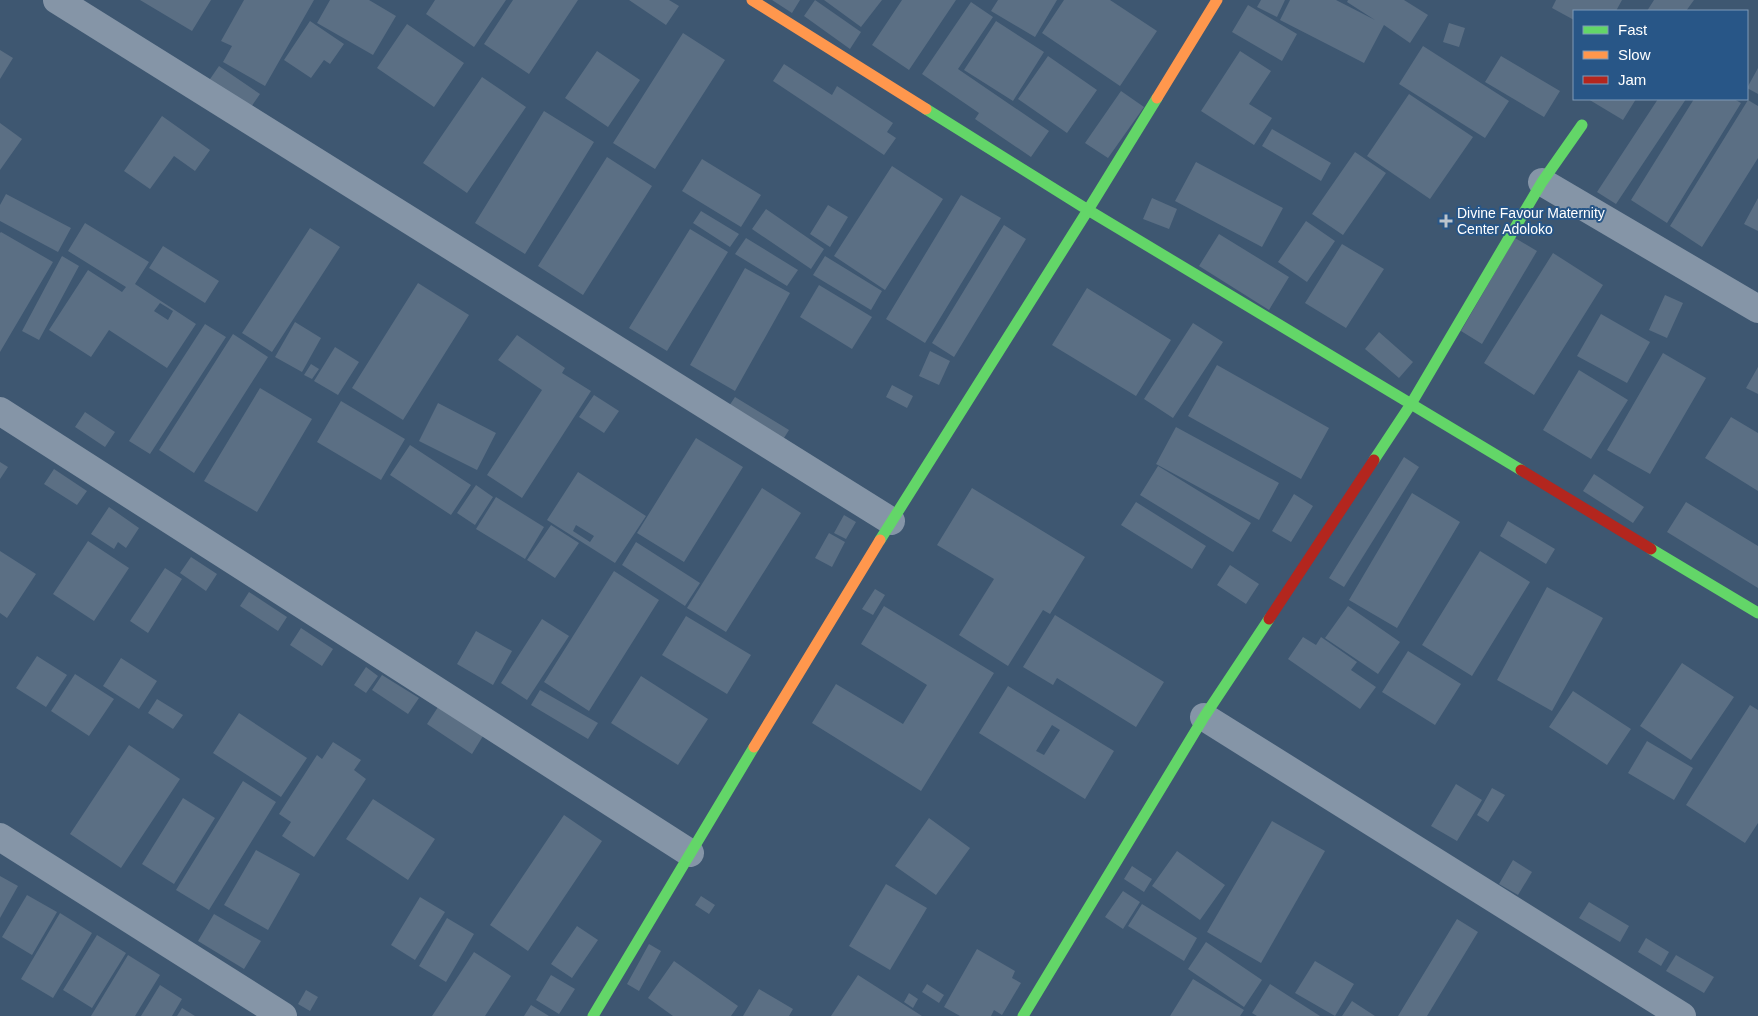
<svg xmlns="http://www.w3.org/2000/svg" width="1758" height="1016" viewBox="0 0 1758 1016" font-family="Arial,sans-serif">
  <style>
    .building { fill: #5b6f84; fill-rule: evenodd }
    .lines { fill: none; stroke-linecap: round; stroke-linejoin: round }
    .street { stroke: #8595a7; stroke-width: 28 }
    .fast { stroke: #63d668; stroke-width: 11 }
    .slow { stroke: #ff974d; stroke-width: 11 }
    .jam { stroke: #b3261e; stroke-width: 11 }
    .poi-dot { fill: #bbc4cd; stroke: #285687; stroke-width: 2 }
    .labels { text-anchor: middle; stroke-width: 4; stroke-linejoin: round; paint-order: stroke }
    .poi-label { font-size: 14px; fill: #fff; stroke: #285687; text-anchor: start }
  </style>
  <rect width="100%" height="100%" fill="#3e5771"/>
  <path class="building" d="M140,0H211L192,31Z
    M244,0H314L265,86L223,62L232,46L221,41Z
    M330,0H369L396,16L373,55L317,23Z
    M435,0H506L474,47L426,14Z
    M513,0H578L529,74L484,44Z
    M629,0H669L679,6L666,25Z
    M772,0H800L792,13Z
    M815,0L861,32L850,49L804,16Z
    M824,0H882L861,27Z
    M902,0H956L909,70L872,45Z
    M998,0H1057L1035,37L991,11Z
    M1064,0H1110L1157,31L1120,86L1042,33Z
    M1261,0H1285L1277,17L1257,7Z
    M1290,0H1336L1375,20L1347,2L1348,0H1404L1428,15L1410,43L1384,25L1364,63L1280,20Z
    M1556,0H1622L1616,11H1574V20L1552,8Z
    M1654,0H1694L1686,11H1647Z
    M971,2L993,17L958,69L1049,131L1031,157L975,119L979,113L922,74Z
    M1248,5L1297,34L1282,61L1232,32Z
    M310,21L344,44L330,64L324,60L311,78L284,60Z
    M996,21L1044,52L1013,101L964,70Z
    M1449,23L1465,28L1459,47L1443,42Z
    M407,24L464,63L434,107L377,68Z
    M683,33L725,60L655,169L613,143Z
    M1423,46L1509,101L1485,138L1399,84Z
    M0,50L13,58L0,79Z
    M597,51L640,80L608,127L565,98Z
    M1240,51L1271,71L1249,104L1272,118L1254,145L1201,111Z
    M1048,56L1097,90L1067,133L1018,99Z
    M1501,56L1560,91L1544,117L1485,82Z
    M784,64L832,95L837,86L893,123L887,132L896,138L884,155L773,81Z
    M219,66L260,94L249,110L208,82Z
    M1758,68V94L1747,88Z
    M482,77L526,107L467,193L423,163Z
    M1121,91L1144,107L1108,158L1085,143Z
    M1409,94L1473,137L1430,199L1367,156Z
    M1588,99H1636L1623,120Z
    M1658,99H1686L1616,204L1597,192Z
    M1694,99H1734L1741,103L1667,223L1631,200Z
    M1748,100L1758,106V158L1702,247L1670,226Z
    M544,111L594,142L525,254L475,223Z
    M162,116L210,150L195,171L174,156L150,189L124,171Z
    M0,123L22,139L0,170Z
    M1272,129L1331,163L1321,181L1262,146Z
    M1355,152L1386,173L1343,235L1312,214Z
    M607,157L652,186L583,295L538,266Z
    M702,159L761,195L741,227L682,191Z
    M1196,162L1283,208L1262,247L1175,201Z
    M892,166L943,199L885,290L834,256Z
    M6,194L71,228L58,252L0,221V205Z
    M961,195L1001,218L925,343L886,319Z
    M1152,198L1177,209L1169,229L1143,219Z
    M1758,198V231L1744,224Z
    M828,205L848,217L830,247L810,234Z
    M766,209L824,249L811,269L752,229Z
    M701,211L739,234L730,247L693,223Z
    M1306,221L1335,241L1307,282L1278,262Z
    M85,223L149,262L135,284L196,324L167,368L109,330L91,357L49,330L88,270L122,292L126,287L68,251ZM160,303L173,311L168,320L154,311Z
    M1004,225L1026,239L954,357L932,343Z
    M310,228L340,247L272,352L242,333Z
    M690,229L728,252L667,351L629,328Z
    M1,232L53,262L0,352V233Z
    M1219,234L1289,277L1269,310L1199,266Z
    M746,238L798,270L787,286L735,254Z
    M1515,238L1537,251L1482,344L1461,331Z
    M1342,244L1384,269L1346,328L1305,303Z
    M163,246L219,281L205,303L149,268Z
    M1553,253L1603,285L1534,395L1484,363Z
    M62,256L79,266L39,340L22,331Z
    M825,256L882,291L871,310L813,275Z
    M745,268L790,293L735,391L690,365Z
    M418,283L469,315L403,420L352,388Z
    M819,285L872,317L852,349L800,317Z
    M1087,288L1171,340L1136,396L1052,345Z
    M1665,295L1683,303L1667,338L1649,330Z
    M1601,314L1650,342L1627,383L1577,356Z
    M295,322L321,338L302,372L275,357Z
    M1193,323L1223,342L1173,418L1144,399Z
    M205,324L226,337L150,454L129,441Z
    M1379,332L1413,362L1399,378L1365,349Z
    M233,334L268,357L194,473L159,450Z
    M517,335L565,368L562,373L591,391L522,498L487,475L542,390L498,360Z
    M335,347L359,362L338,395L314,381Z
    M930,351L950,361L939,385L919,376Z
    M1663,353L1706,378L1650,474L1607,450Z
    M311,364L319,369L312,379L304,375Z
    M1217,365L1329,428L1301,479L1188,416Z
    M1758,367V394L1746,388Z
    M1579,370L1628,400L1591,459L1543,430Z
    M892,385L913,396L907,408L886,397Z
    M260,388L312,419L257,512L204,481Z
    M594,395L619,411L604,433L579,417Z
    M735,397L789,430L779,446L725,412Z
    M341,401L405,439L381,480L317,442Z
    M438,403L496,433L477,470L419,441Z
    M85,412L115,432L105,447L75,427Z
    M1731,417L1758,433V491L1705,458Z
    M1176,427L1279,483L1259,520L1156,464Z
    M696,438L743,467L684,562L637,533Z
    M410,445L471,485L451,515L390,475Z
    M1404,457L1419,467L1344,587L1329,578Z
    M0,462L8,467L0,479Z
    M1158,466L1251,523L1233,552L1140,495Z
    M54,469L87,491L77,505L44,484Z
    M578,472L646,516L615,563L547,520ZM576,525L594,536L590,542L573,531Z
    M1594,474L1644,507L1633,523L1583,491Z
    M476,485L493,497L475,525L457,513Z
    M762,488L801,513L726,632L687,608Z
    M972,488L1085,557L1050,614L1043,610L1008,666L959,635L994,579L937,545Z
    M1412,493L1460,522L1397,628L1349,600Z
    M1294,494L1313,506L1291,542L1272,531Z
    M496,497L544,527L525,559L476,529Z
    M1136,502L1206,546L1192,569L1121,525Z
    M1686,502L1758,546V588L1667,532Z
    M109,507L139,528L126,548L118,542L114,549L91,534Z
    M844,515L856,522L846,539L834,533Z
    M1508,521L1555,549L1546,564L1500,536Z
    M551,525L579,543L555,578L527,560Z
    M829,533L845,542L832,567L815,558Z
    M88,541L129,568L94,621L53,594Z
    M636,542L700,583L685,606L622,565Z
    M0,551L36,574L7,618L0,613Z
    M1480,551L1530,582L1472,676L1422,645Z
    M191,557L217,574L206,591L180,573Z
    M1230,565L1259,584L1246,604L1217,585Z
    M165,568L182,579L148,633L130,621Z
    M614,571L659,600L589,711L544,682Z
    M1547,587L1603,618L1552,711L1497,680Z
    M875,589L885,595L873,615L862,609Z
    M249,592L287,617L278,631L240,606Z
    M884,606L994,673L921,791L812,723L836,684L903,724L927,685L861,644Z
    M1348,606L1400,642L1378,674L1325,638Z
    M1055,615L1164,682L1136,727L1057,678L1053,685L1023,667Z
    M686,616L751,655L727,694L662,655Z
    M542,619L569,636L527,700L501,683Z
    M301,628L333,649L322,666L290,645Z
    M476,631L512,651L493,685L457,664Z
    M1303,637L1316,645L1321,637L1357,662L1351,670L1376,687L1360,709L1288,659Z
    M1408,651L1461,684L1435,725L1382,692Z
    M37,656L67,675L46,707L16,688Z
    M121,658L157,681L139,709L103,686Z
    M1682,663L1734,697L1691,760L1640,726Z
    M366,667L378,676L366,693L354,685Z
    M75,674L114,699L89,736L51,711Z
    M382,675L419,698L408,714L372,690Z
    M641,676L708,719L678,765L611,723Z
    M1008,686L1114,751L1085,799L979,733ZM1052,725L1060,730L1044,755L1036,751Z
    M540,690L598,723L588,739L531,705Z
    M1573,691L1631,729L1607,765L1549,727Z
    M157,699L183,715L173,729L148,713Z
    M1750,705L1758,710V823L1745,843L1686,805Z
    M438,707L483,736L472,754L427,724Z
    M239,713L307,758L281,797L213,753Z
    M1647,741L1693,768L1674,800L1628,773Z
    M333,742L361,760L354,770L366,779L314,857L282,836L291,822L279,814L317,755L322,759Z
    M129,745L180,779L121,868L70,834Z
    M243,781L276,802L209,910L176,890Z
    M1456,784L1482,800L1457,841L1431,826Z
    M1492,788L1505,795L1488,822L1477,815Z
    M183,798L215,818L174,884L142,864Z
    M373,799L435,839L408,880L346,839Z
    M564,815L602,841L528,951L490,925Z
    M929,818L970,848L936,895L895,866Z
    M1272,821L1325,851L1261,963L1207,932Z
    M256,850L300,874L268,930L224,905Z
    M1177,851L1225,885L1200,920L1152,886Z
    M1513,860L1532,872L1518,895L1499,884Z
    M1132,866L1152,879L1144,892L1124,879Z
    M0,876L18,886L0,918Z
    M886,884L927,908L890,970L849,946Z
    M1123,891L1140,902L1123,929L1105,917Z
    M27,895L57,912L32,955L2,937Z
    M701,896L715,905L709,914L695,905Z
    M420,897L445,912L415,960L391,945Z
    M1589,902L1629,926L1620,942L1579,918Z
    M1142,904L1197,938L1184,961L1128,926Z
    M60,913L92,933L53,998L21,979Z
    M214,914L261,941L244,969L198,941Z
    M447,918L474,934L446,982L419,966Z
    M1457,919L1478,932L1427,1016H1398Z
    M577,926L598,940L572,978L551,964Z
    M97,935L126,953L92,1008L63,990Z
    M1646,938L1669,952L1661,966L1638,952Z
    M1206,942L1262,980L1244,1007L1188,969Z
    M649,944L661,951L639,991L627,984Z
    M977,949L1015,971L1012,978L1021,983L1002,1015L994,1010L991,1016H960L944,1007Z
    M474,952L511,976L485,1016H432Z
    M128,955L160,975L135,1016H91Z
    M1676,955L1714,977L1704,993L1666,971Z
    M674,961L738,1006L731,1016H673L648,998Z
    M1315,961L1354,984L1335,1016L1295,993Z
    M551,975L575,989L559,1014L536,1000Z
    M858,975L922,1016H831Z
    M1193,979L1244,1010L1240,1016H1170Z
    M927,984L944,995L939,1003L922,992Z
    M1270,984L1320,1016H1257L1252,1013Z
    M160,985L182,999L172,1016H141Z
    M759,989L793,1009L789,1016H743Z
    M306,990L318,997L310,1011L298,1004Z
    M909,993L918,999L913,1008L904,1002Z
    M1352,1001L1375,1016H1342Z
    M531,1005L549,1016H524Z
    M182,1008L195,1016H177Z"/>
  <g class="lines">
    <path class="street" d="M57,0L891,521
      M1542,182L1758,309
      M0,411L690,853
      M1204,717L1682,1016
      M0,837L283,1016"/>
    <path class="fast" d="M926,109L1088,210L1521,470
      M1374,460L1411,404L1542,182L1582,125
      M880,540L1088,210L1157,98
      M1651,549L1758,613
      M593,1016L754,747
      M1023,1016L1204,717L1269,619"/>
    <path class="slow" d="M752,0L926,109
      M1157,98L1217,0
      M754,747L880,540"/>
    <path class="jam" d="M1521,470L1651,549
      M1269,619L1374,460"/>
  </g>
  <path class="poi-dot" d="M1443.5 213.5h5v5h5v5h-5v5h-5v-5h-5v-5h5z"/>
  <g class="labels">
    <g class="poi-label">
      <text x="1457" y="218">Divine Favour Maternity<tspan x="1457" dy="16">Center Adoloko</tspan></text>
    </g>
  </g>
  <rect x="1573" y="10" width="175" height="90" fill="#285687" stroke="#7e9ab7"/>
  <rect x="1583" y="26" width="25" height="8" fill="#63d668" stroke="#7e9ab7"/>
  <text x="1618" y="35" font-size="15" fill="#ffffff">Fast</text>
  <rect x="1583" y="51" width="25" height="8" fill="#ff974d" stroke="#7e9ab7"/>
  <text x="1618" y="60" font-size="15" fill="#ffffff">Slow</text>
  <rect x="1583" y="76" width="25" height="8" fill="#b3261e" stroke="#7e9ab7"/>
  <text x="1618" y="85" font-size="15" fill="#ffffff">Jam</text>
</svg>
